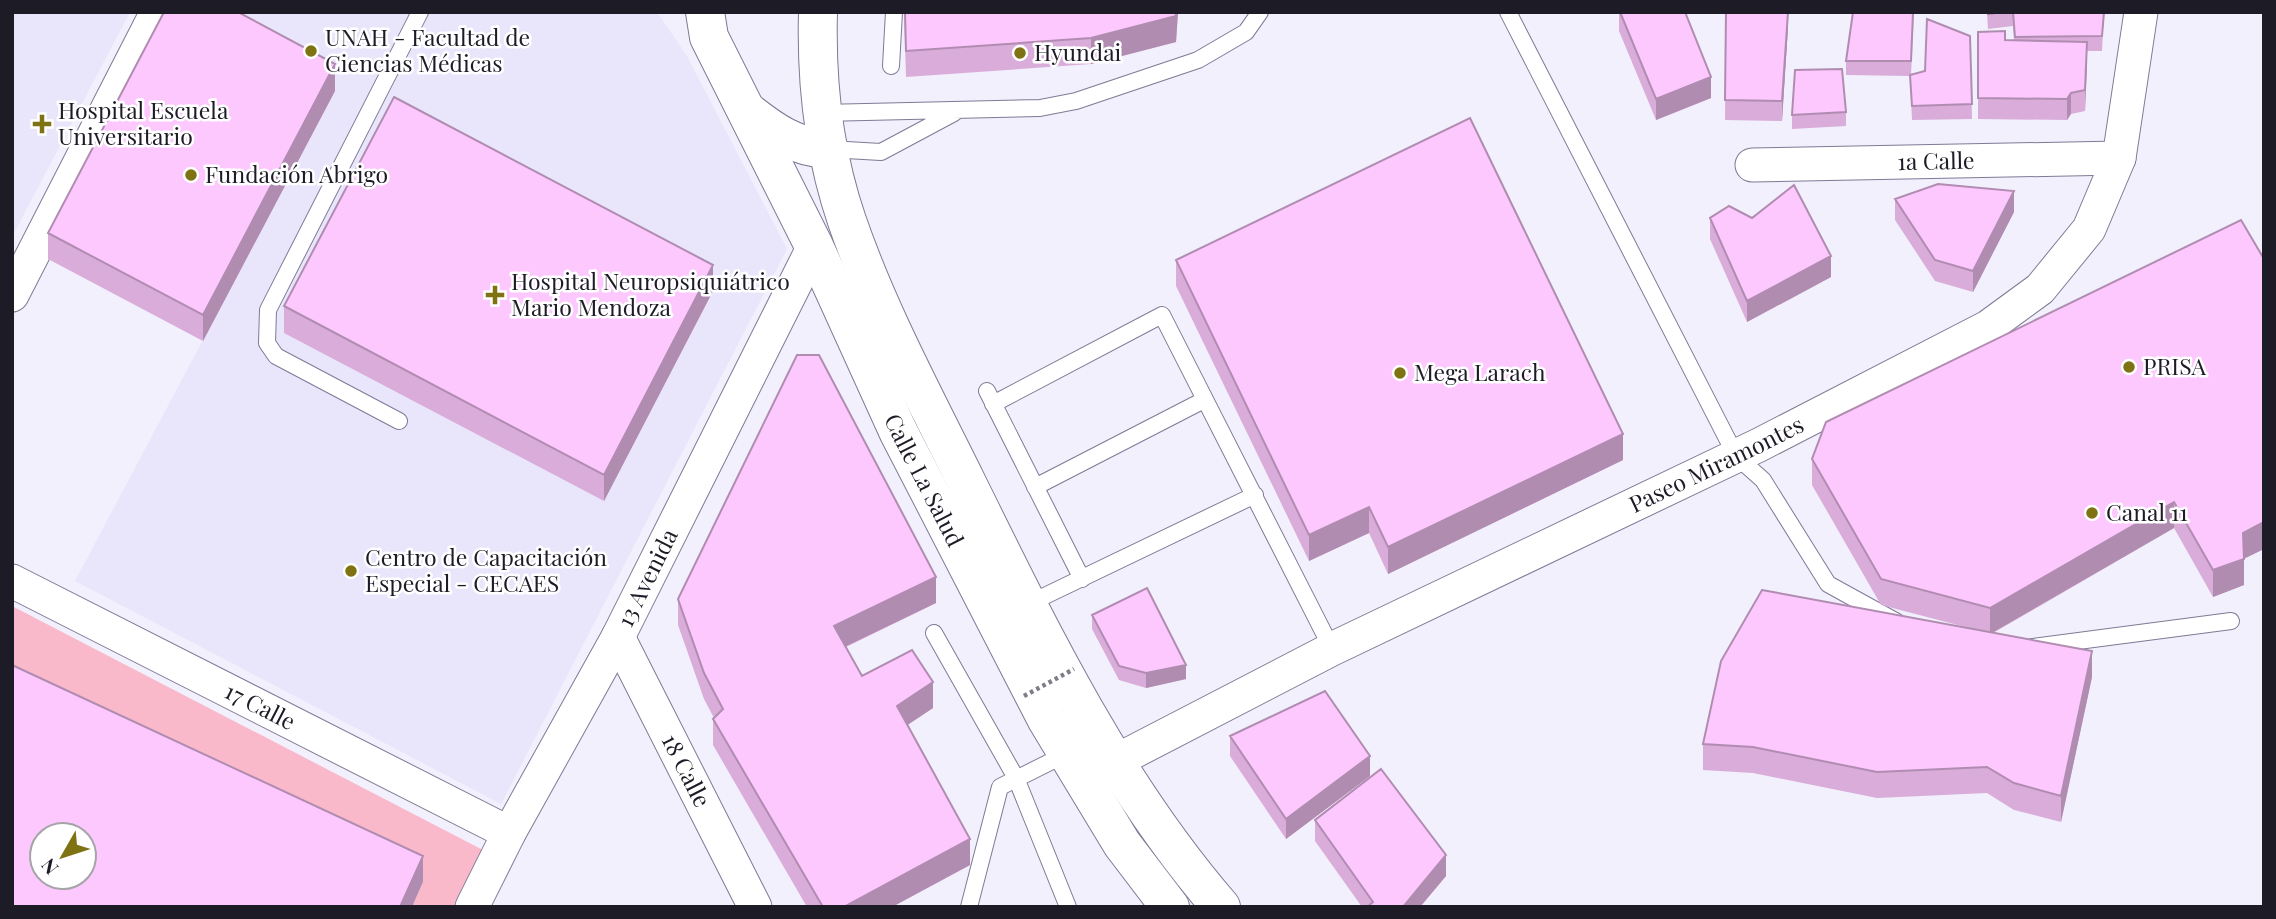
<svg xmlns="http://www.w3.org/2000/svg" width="2276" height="919" viewBox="0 0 2276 919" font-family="'Playfair Display',serif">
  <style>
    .built { fill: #e9e6fc }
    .green { fill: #f9b9cb }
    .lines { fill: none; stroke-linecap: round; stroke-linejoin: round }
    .service-casing { stroke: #7e7a95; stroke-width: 18 }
    .minor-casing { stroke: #7e7a95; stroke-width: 35 }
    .primary-casing { stroke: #7e7a95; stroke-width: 40 }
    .service { stroke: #fff; stroke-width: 16 }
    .minor { stroke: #fff; stroke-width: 33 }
    .primary { stroke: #fff; stroke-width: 38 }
    .path-bridge { stroke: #7e7c88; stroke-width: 4.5; stroke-dasharray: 3.5 3.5; stroke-linecap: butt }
    .wall { fill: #daacda }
    .shaded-wall { fill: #b18cb1 }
    .building { fill: #fdc8fd; stroke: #b18cb1; stroke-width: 2; fill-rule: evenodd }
    .poi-dot { fill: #7e7213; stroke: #fff; stroke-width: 2.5 }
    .labels { text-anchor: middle; stroke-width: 5; stroke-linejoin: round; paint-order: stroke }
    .poi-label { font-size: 23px; fill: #1d1b26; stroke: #fff; text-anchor: start }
    .street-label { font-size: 23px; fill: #1d1b26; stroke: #fff }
  </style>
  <rect width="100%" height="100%" fill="#f1f0fc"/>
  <path class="built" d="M12,12H130L12,237Z
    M189,12H657L687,56L787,249L501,804L75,581L335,91Z"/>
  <path class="green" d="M12,606L483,850L454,907H412L423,882L12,691Z"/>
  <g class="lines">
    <defs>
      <path id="service" d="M1508,12L1736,456L1763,480L1828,584L1897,622
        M891,66L894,12
        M822,113L1040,108L1076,101L1198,60L1246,32L1260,12
        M829,149L881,152L954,113
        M987,391L1082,579
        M993,404L1162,315L1332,649
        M399,421L276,356L267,343L268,310L420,12
        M1035,487L1204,400
        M1028,604L1255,495
        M934,633L1016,778L1068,907
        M2032,647L2231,621
        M969,907L1000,787L1066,754"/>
      <g id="minor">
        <path id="s1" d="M1752,165L2119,158"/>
        <path d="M12,295L157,12"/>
        <path id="s2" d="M12,581L509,833"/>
        <path id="s3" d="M618,637L755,907"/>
        <path id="s4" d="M1114,762L1332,649L1759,445L1988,327L2040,289L2089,229L2119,158L2141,12"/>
        <path id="s5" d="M472,907L509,833L618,637L814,246"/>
      </g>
      <g id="primary">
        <path id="s6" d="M705,12L709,37L814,246L898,431L1047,720L1122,844L1170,907"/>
        <path d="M818,12C816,82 824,154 847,221C878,311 924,396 966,481C1039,629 1112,781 1221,907"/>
        <path d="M747,111C772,131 796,148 829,149"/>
      </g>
    </defs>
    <use href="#service" class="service-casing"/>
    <use href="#minor" class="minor-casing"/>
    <use href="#primary" class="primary-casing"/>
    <use href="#service" class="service"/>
    <use href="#minor" class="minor"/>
    <use href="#primary" class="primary"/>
    <path class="path-bridge" d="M1024,696L1074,669"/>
  </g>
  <path class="wall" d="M904,12H1178L1176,42L1091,64L906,77Z
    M1619,12H1685L1711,98L1656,120L1619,31Z
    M1726,12L1788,27L1782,121L1725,120Z
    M1914,12L1911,75L1925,71L1970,36L1972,119L1912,120L1910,76L1846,75V61Z
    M1987,12H2104L2102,51H2087L2085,111L2071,114L2067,120L1978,119V32L2005,40L2014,41L2013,26L1988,29Z
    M335,91L203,341L48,259V233Z
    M1846,112V126L1792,129V115Z
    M1895,199L2014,212L1973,292L1935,281L1895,220Z
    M1710,218L1831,277L1747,322L1710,239Z
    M2264,259V549L2244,559V585L2213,597L2174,528L1993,633L2092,677L2061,822L2014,810L1987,793L1877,798L1753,773L1703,770V744L1969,628L1881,605L1812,485V459Z
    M1176,260L1623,460L1388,574L1369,533L1309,561L1176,286Z
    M713,291L604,501L284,333V306Z
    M678,599L936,603L846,647L862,676L933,708L907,725L970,865L892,907H807L713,745V719L714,718L704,699L678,625Z
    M1092,615L1186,679L1146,688L1119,680L1092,629Z
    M1230,736L1370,776L1286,839L1230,756Z
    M1315,820L1446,876L1420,907H1362L1315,841Z"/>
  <path class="shaded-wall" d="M1176,12H1178L1176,42L1091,64V38Z
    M1788,12V27L1782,121V101Z
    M2087,42V63L2085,111V90Z
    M335,64V91L203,341V315Z
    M1711,77V98L1656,120V99Z
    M2071,93V114L2067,120V99Z
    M2014,191V212L1973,292V271Z
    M1831,256V277L1747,322V301Z
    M713,265V291L604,501V475Z
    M1623,434V460L1388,574V547Z
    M2174,502V528L1990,634V608Z
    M1369,507V533L1309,561V535Z
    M2264,522V549L2243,559H2244V585L2213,597V570L2243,533Z
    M936,577V603L834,652V626Z
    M2092,651V677L2061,822V796Z
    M1186,665V679L1146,688V673Z
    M933,682V708L897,732V706Z
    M1370,756V776L1286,839V819Z
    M970,839V865L892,907H844Z
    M1446,855V876L1420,907H1403Z
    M423,856V882L412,907H400Z"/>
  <path class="building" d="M164,12H238L335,64L203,315L48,233Z
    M905,12H1176V16L1091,38L906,51Z
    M1620,12H1685L1711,77L1656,99Z
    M1726,12H1788L1782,101L1725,100Z
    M1853,12H1913L1911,61H1846Z
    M1988,12H2004L1988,14Z
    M2013,12H2104L2102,36L2015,37Z
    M1927,19L1970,36L1972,104L1912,106L1910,75L1925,71Z
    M2005,31V40L2087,42L2085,90L2071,93L2067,99L1978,98V32Z
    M1842,69L1846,112L1792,115L1795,70Z
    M394,97L713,265L604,475L284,306Z
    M1470,118L1623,434L1388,547L1369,507L1309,535L1176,260Z
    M1938,184L2014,191L1973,271L1935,260L1895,199Z
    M1794,185L1831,256L1747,301L1710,218L1729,206L1752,218Z
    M2241,220L2264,259V522L2243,533L2244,559L2213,570L2174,502L1990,608L1881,579L1812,459L1826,422Z
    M797,355H819L936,577L834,626L862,676L912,650L933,682L897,706L970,839L844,907H823L713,719L723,709L704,673L678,599Z
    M1147,588L1186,665L1146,673L1119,666L1092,615Z
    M1762,590L2092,651L2061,796L2014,783L1987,767L1877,772L1753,747L1703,744L1721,661Z
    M12,665L423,856L400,907H12ZM42,835H84V877H42Z
    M1325,691L1370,756L1286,819L1230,736Z
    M1381,769L1446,855L1403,907H1367L1373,902L1315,820Z"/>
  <g class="poi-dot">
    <circle cx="311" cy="51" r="7"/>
    <circle cx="1020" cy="53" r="7"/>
    <path d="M38.5 113.5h7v7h7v7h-7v7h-7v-7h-7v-7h7z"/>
    <circle cx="191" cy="175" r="7"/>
    <path d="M491.5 284.5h7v7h7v7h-7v7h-7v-7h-7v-7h7z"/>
    <circle cx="2129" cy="367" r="7"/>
    <circle cx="1400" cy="373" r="7"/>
    <circle cx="2092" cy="513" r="7"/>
    <circle cx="351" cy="571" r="7"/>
  </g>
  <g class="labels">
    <g class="poi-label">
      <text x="325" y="46">UNAH - Facultad de<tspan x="325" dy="26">Ciencias Médicas</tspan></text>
      <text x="1034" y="61">Hyundai</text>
      <text x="58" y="119">Hospital Escuela<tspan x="58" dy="26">Universitario</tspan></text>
      <text x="205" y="183">Fundación Abrigo</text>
      <text x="511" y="290">Hospital Neuropsiquiátrico<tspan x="511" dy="26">Mario Mendoza</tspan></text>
      <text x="2143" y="375">PRISA</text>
      <text x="1414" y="381">Mega Larach</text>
      <text x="2106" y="521">Canal 11</text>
      <text x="365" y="566">Centro de Capacitación<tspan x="365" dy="26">Especial - CECAES</tspan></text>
    </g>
    <g class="street-label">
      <text dy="8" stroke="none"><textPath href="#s1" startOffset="184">1a Calle</textPath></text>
      <text dy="8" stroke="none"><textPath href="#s4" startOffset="672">Paseo Miramontes</textPath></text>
      <text dy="8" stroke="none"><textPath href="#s6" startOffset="518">Calle La Salud</textPath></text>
      <text dy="8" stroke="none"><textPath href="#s5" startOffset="373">13 Avenida</textPath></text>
      <text dy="8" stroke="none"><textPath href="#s2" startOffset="278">17 Calle</textPath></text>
      <text dy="8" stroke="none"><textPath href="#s3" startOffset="150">18 Calle</textPath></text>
    </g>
  </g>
  <rect width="2276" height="919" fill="none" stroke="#1d1b26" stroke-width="28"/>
  <g transform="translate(63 856) rotate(231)"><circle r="33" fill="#ffffff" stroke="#a5a4a8" stroke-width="2"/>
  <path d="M0-5L12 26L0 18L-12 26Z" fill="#7e7213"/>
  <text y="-10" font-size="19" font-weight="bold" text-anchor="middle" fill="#1d1b26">N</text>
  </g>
</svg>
